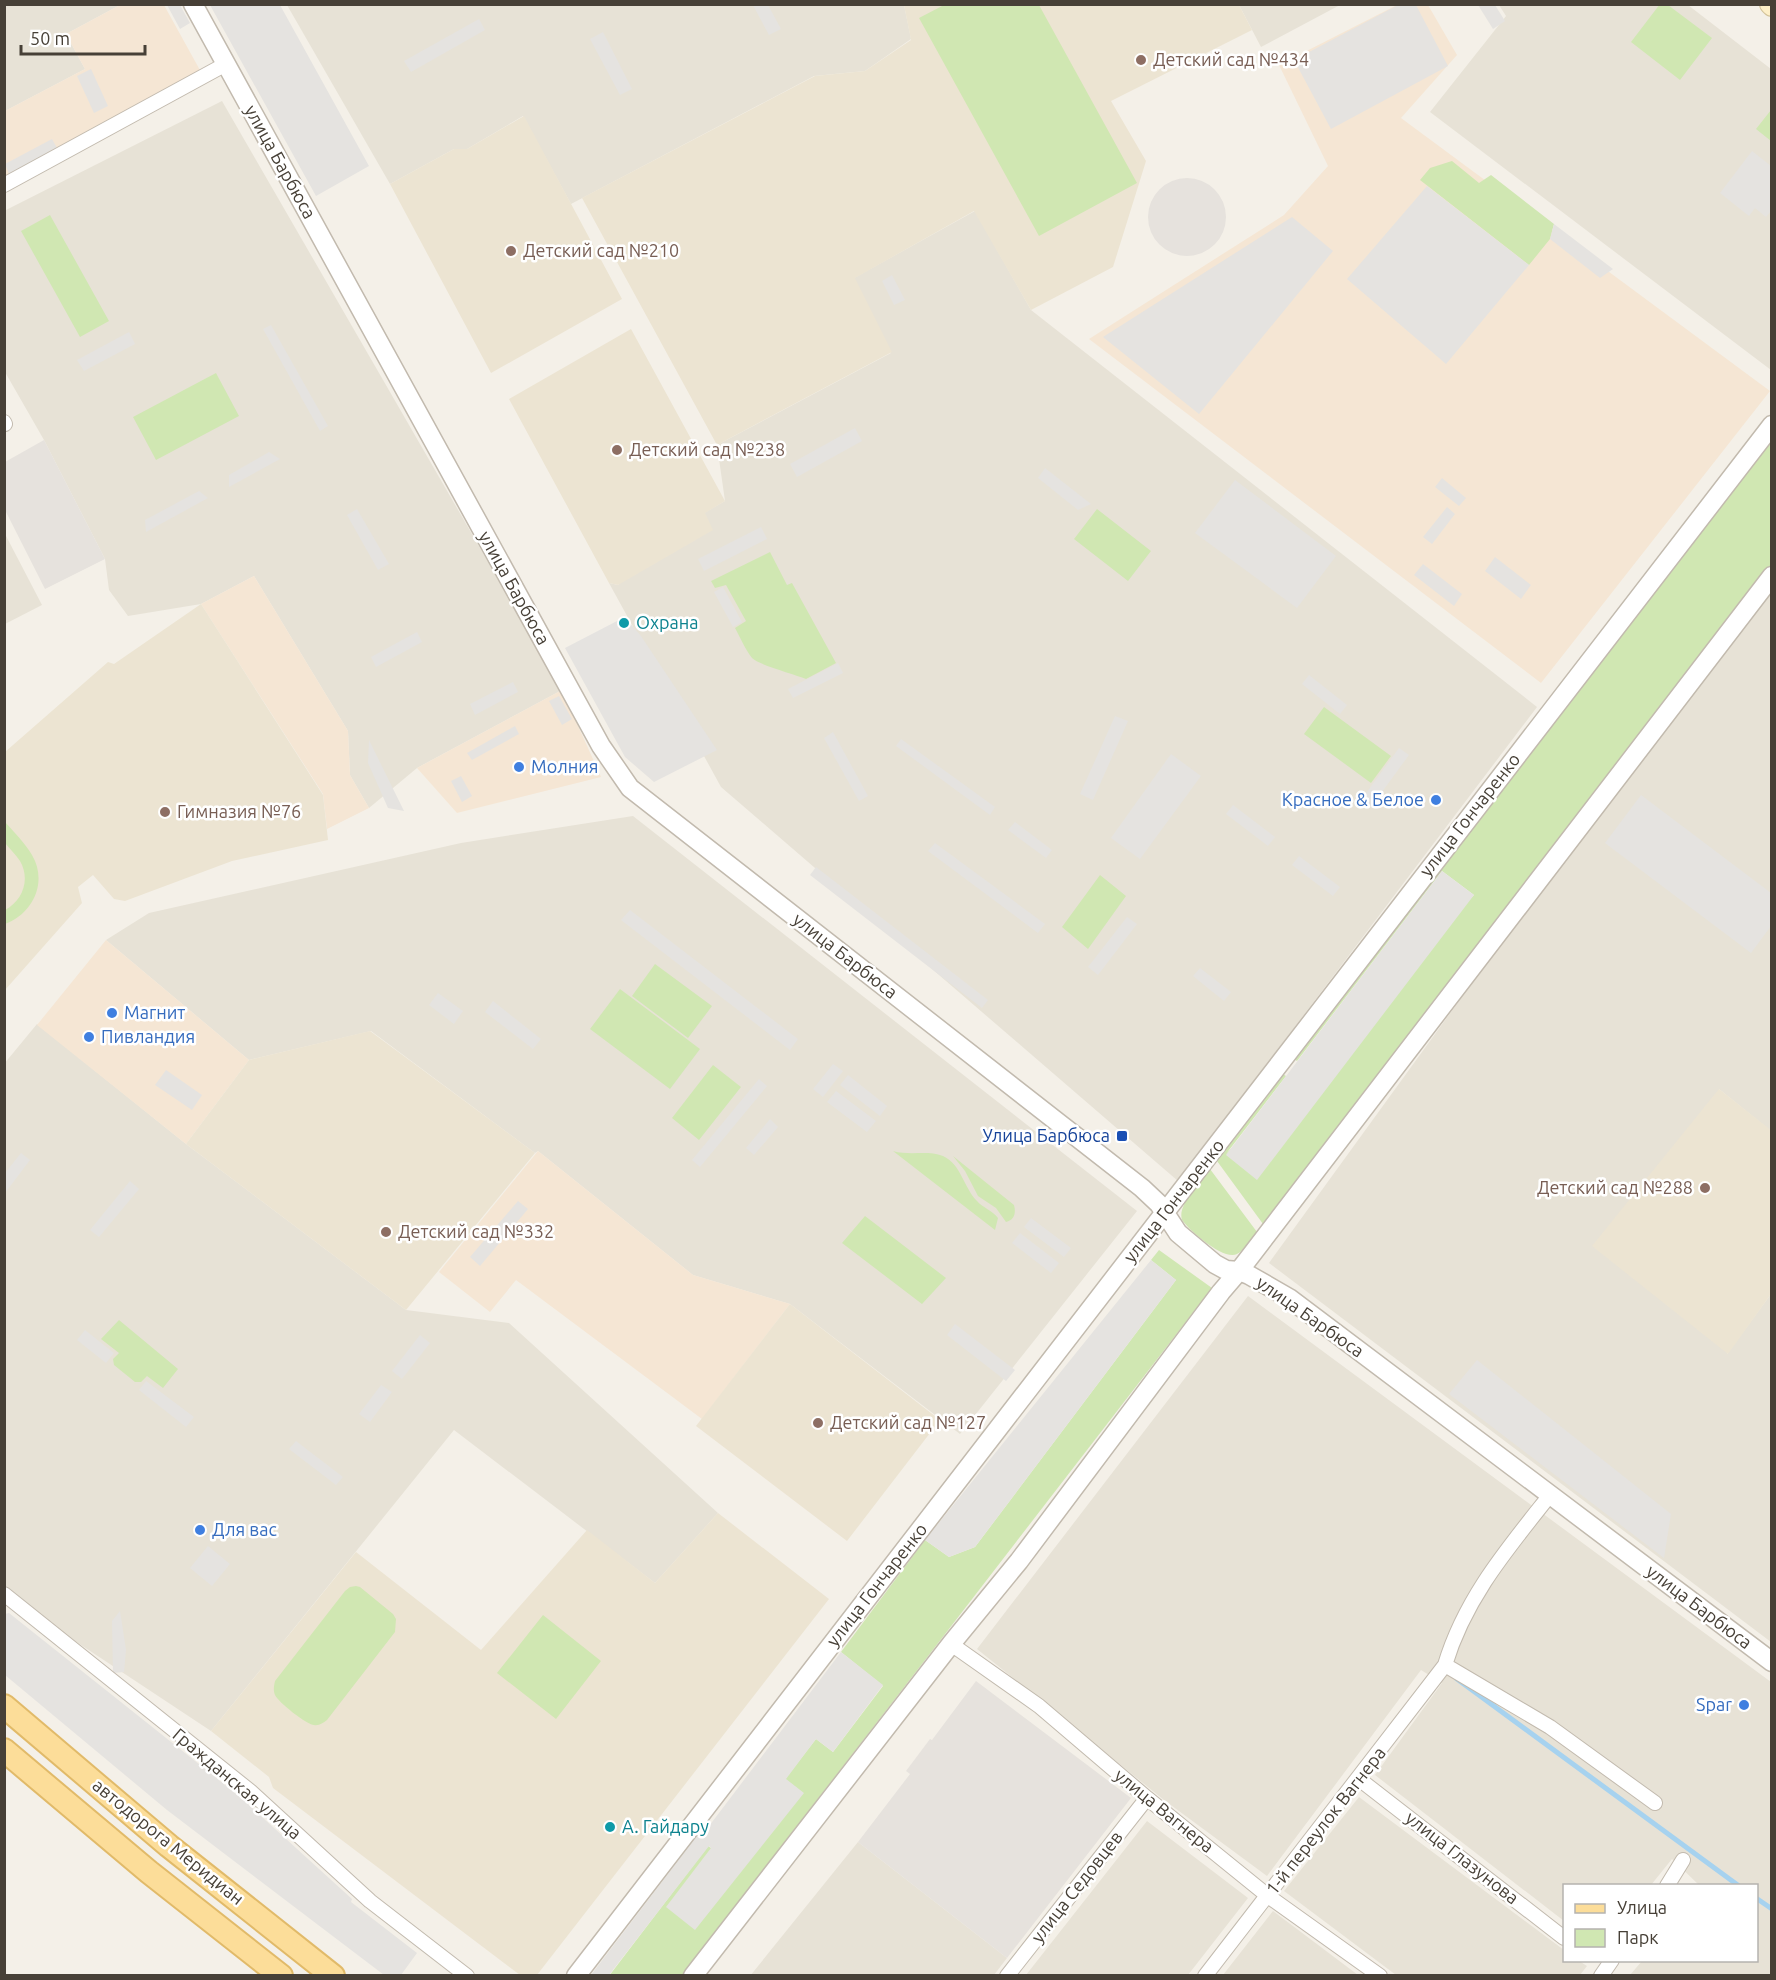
<svg xmlns="http://www.w3.org/2000/svg" width="1776" height="1980" viewBox="0 0 1776 1980" font-family="Ubuntu,sans-serif">
  <style>
    .residential { fill: #e7e2d6 }
    .commercial { fill: #f5e6d4 }
    .industrial { fill: #e6e2dd }
    .education { fill: #ece4d2 }
    .green { fill: #d0e7b2 }
    .parking { fill: #e5e3e0 }
    .lines { fill: none; stroke-linecap: round; stroke-linejoin: round }
    .stream { stroke: #a6d2ef; stroke-width: 5 }
    .minor-casing { stroke: #c2baae; stroke-width: 16 }
    .tertiary-casing { stroke: #c2baae; stroke-width: 21 }
    .secondary-casing { stroke: #d2c299; stroke-width: 22 }
    .primary-casing { stroke: #e1ba69; stroke-width: 26 }
    .minor { stroke: #fff; stroke-width: 14 }
    .tertiary { stroke: #fff; stroke-width: 18 }
    .secondary { stroke: #fdefc8; stroke-width: 20 }
    .primary { stroke: #fcdd99; stroke-width: 22 }
    .education-dot { fill: #8d6e63; stroke: #fff; stroke-width: 2 }
    .culture-dot { fill: #0f9aa8; stroke: #fff; stroke-width: 2 }
    .shop-dot { fill: #3f7fe0; stroke: #fff; stroke-width: 2 }
    .transit-dot { fill: #1a4fb4; stroke: #fff; stroke-width: 2 }
    .labels { text-anchor: middle; stroke-width: 5; stroke-linejoin: round; paint-order: stroke }
    .education-label { font-size: 18px; fill: #785e54; stroke: #fff; text-anchor: start }
    .street-label { font-size: 18px; fill: #474037; stroke: #fff }
    .culture-label { font-size: 18px; fill: #0d838f; stroke: #fff; text-anchor: start }
    .shop-label { font-size: 18px; fill: #366cbe; stroke: #fff; text-anchor: start }
    .transit-label { font-size: 18px; fill: #164399; stroke: #fff; text-anchor: end }
  </style>
  <rect width="100%" height="100%" fill="#f4f0e8"/>
  <path class="residential" d="M5,5H120L66,34L85,69L5,111Z
    M287,5H904L911,39L865,71L814,76L571,204L523,116L467,149H454L390,184Z
    M1239,5H1340L1261,47Z
    M1499,5H1688L1771,69V370L1430,112L1506,16Z
    M222,101L562,690L417,768L369,808L350,775L348,731L254,576L201,604L128,616L109,590L105,559L44,440L5,372L4,211Z
    M975,211L1031,310L1537,707L1178,1181L721,787L609,583L618,585L704,513L725,501L717,445L891,353L854,278Z
    M4,532L42,605L5,624H4Z
    M1771,583V1131L1719,1089L1727,1354L1771,1294V1642L1269,1263L1699,670Z
    M633,816L1137,1211L960,1434L790,1304L693,1275L538,1151L535,1153L371,1031L249,1060L106,940L149,913L461,843Z
    M37,1024L186,1144L406,1310L509,1323L718,1513L655,1583L454,1430L211,1731L69,1637L5,1585L4,1064Z
    M1248,1296L1771,1682V1975H1630L1642,1961L1756,1960V1886L1699,1885L1672,1859L1651,1885L1564,1886V1921L1375,1775L1442,1683L1421,1670L1267,1876L1164,1800L977,1649Z
    M1359,1797L1564,1950V1960L1579,1961L1587,1966L1580,1975H1396L1284,1891Z
    M1147,1821L1248,1898L1188,1975H1026Z
    M858,1842L1007,1958L994,1975L750,1976Z
    M1273,1911L1358,1975H1223Z"/>
  <path class="commercial" d="M120,5H164L201,72L5,176V111L85,69L66,34Z
    M1397,5H1428L1457,55L1401,118L1770,391L1541,683L1089,339L1284,215L1328,166L1279,65Z
    M254,576L348,731L350,775L369,808L327,829L323,794L201,604Z
    M562,690L601,777L457,813L417,768Z
    M106,940L249,1060L186,1144L37,1025Z
    M538,1151L693,1275L790,1304L702,1419L516,1280L490,1312L439,1272Z"/>
  <path class="industrial" d="M1148 217a39 39 0 1 1 78 0a39 39 0 1 1-78 0Z
    M44,440L105,559L45,589L4,508L5,462Z
    M976,1681L1131,1798L1007,1958L858,1842L910,1774L906,1771L930,1739L932,1740Z"/>
  <path class="education" d="M904,5H1239L1252,30L1111,101L1146,161L1113,267L1031,310L974,211L855,278L892,352L717,445L582,198L815,76L865,71L911,40Z
    M524,116L622,299L491,373L390,184L454,149H467Z
    M631,329L725,501L705,513L713,530L618,585L609,583L509,399Z
    M201,604L323,795L328,840L232,861L125,901L114,899L93,875L78,887L82,903L5,990V752L108,662L114,664Z
    M370,1031L535,1153L406,1310L186,1144L249,1060Z
    M1719,1089L1772,1131L1771,1294L1728,1354L1592,1246Z
    M790,1304L940,1420L847,1541L696,1426Z
    M718,1513L829,1599L537,1975H520L273,1788L269,1777L211,1731L356,1552L481,1650L587,1530L655,1583Z"/>
  <path class="green" d="M1660,4L1668,5L1712,38L1680,80L1631,42Z
    M944,5H1039L1137,183L1039,236L919,18Z
    M1771,110V141L1756,129Z
    M1452,161L1479,183L1491,175L1554,224L1550,239L1529,265L1420,180L1430,168Z
    M50,215L109,321L80,337L21,231Z
    M216,373L239,416L156,460L133,417Z
    M1771,438V573L1699,670L1263,1224L1217,1161L1283,1074L1286,1076L1226,1154L1474,895L1442,871L1297,1061L1294,1059Z
    M1097,509L1151,551L1128,581L1074,539Z
    M770,552L787,585L792,583L836,663L806,679C794,674 759,665 752,658C745,649 740,637 735,628L746,621L726,585L715,588L711,581Z
    M1324,707L1391,756L1371,783L1304,734Z
    M5,822C14,832 25,843 32,855C48,882 33,914 5,924V910C22,901 31,880 20,861C16,855 10,849 5,843Z
    M1100,875L1126,896L1088,949L1062,927Z
    M655,964L712,1006L688,1038L632,996Z
    M620,989L700,1049L670,1089L590,1029Z
    M713,1065L741,1087L699,1140L672,1118Z
    M893,1151C910,1156 928,1150 943,1156C961,1164 964,1188 977,1201C983,1208 992,1210 998,1218L995,1230Z
    M953,1156L1014,1205C1016,1212 1015,1220 1006,1222L996,1208L978,1196L965,1171Z
    M1210,1169L1257,1232C1251,1239 1245,1250 1237,1254C1224,1261 1190,1231 1182,1220C1177,1205 1201,1181 1210,1169Z
    M865,1216L946,1278L922,1304L842,1243Z
    M1159,1250L1212,1288L682,1975L609,1976L708,1846L711,1848L803,1793L785,1779L816,1739L833,1752L883,1686L841,1652L925,1540L949,1557L975,1547L1176,1280L1151,1260Z
    M119,1320L178,1369L163,1388L147,1376L141,1382H135L114,1365L113,1359L119,1353L101,1339Z
    M356,1586L360,1587L393,1614L396,1619L395,1632L327,1720C323,1723 319,1726 314,1725C307,1725 278,1702 275,1695C273,1690 274,1686 275,1681L345,1591L350,1587Z
    M543,1615L601,1661L556,1719L497,1673Z"/>
  <path class="parking" d="M167,5H180L190,23L180,29Z
    M210,5H280L369,166L316,196Z
    M753,5H768L781,29L769,35Z
    M1416,5L1448,66L1331,129L1294,60L1398,5Z
    M1478,5H1495L1505,21L1493,29Z
    M479,19L485,30L411,72L404,61Z
    M603,32L632,89L620,95L590,39Z
    M91,69L108,106L94,113L77,76Z
    M52,139L57,148L9,174L5,164Z
    M1752,151L1771,166V211L1766,217L1755,208L1749,216L1720,193Z
    M1427,186L1529,265L1446,364L1347,279Z
    M1292,217L1333,251L1199,414L1103,337Z
    M1554,224L1613,269L1600,278L1550,239Z
    M892,275L905,300L894,305L882,281Z
    M271,325L328,426L320,431L263,329Z
    M129,332L135,344L84,371L77,360Z
    M855,428L862,441L797,477L790,464Z
    M269,452L280,459L229,487V475Z
    M1045,468L1091,504L1078,510L1038,478Z
    M1442,478L1466,498L1459,506L1435,487Z
    M1235,480L1336,556L1297,608L1195,533Z
    M199,491L208,498L146,532L145,520Z
    M1447,507L1455,514L1432,544L1423,537Z
    M357,509L389,564L378,570L347,515Z
    M761,527L767,539L704,571L698,559Z
    M1495,557L1531,585L1521,599L1485,571Z
    M1423,564L1462,594L1454,606L1414,575Z
    M723,587L742,622L733,627L714,592Z
    M619,620L628,621L641,636L717,750L654,782L625,757L565,648Z
    M417,632L422,642L376,667L371,657Z
    M838,663L843,673L793,698L788,689Z
    M1309,675L1347,705L1340,714L1302,684Z
    M513,682L518,692L475,715L470,704Z
    M559,696L572,719L562,725L549,701Z
    M1115,716L1128,721L1093,800L1080,794Z
    M515,726L519,734L472,760L467,753Z
    M833,732L868,796L859,801L824,738Z
    M901,739L995,807L990,815L896,746Z
    M369,740L404,811L388,808L368,763Z
    M1399,748L1409,755L1371,807L1361,800Z
    M1171,754L1201,776L1140,859L1111,838Z
    M461,776L472,796L462,802L451,781Z
    M1641,795L1771,893V926L1751,953L1605,843Z
    M1233,805L1275,837L1268,846L1226,814Z
    M1015,822L1052,850L1046,858L1008,830Z
    M935,843L1045,924L1038,933L928,851Z
    M1299,856L1340,887L1333,896L1292,865Z
    M816,867L988,1000L982,1008L810,875Z
    M1442,871L1474,895L1257,1180L1226,1155Z
    M630,910L798,1039L790,1050L621,920Z
    M1127,917L1137,924L1098,975L1088,967Z
    M1200,968L1231,992L1224,1001L1193,976Z
    M438,993L463,1011L454,1024L429,1005Z
    M493,1001L541,1039L533,1049L485,1012Z
    M833,1064L843,1071L823,1097L813,1089Z
    M166,1070L202,1095L192,1110L155,1085Z
    M848,1075L887,1106L880,1116L840,1085Z
    M759,1079L767,1086L700,1167L692,1160Z
    M836,1091L876,1121L867,1132L827,1102Z
    M770,1119L778,1127L754,1155L746,1148Z
    M21,1153L30,1160L5,1193V1173Z
    M130,1181L139,1189L99,1237L90,1230Z
    M518,1201L528,1209L480,1266L470,1257Z
    M1031,1218L1071,1248L1064,1257L1024,1227Z
    M1020,1233L1059,1263L1051,1273L1012,1243Z
    M1151,1260L1176,1280L975,1547L949,1557L925,1540Z
    M955,1324L1015,1370L1006,1381L947,1335Z
    M85,1330L114,1353L106,1363L77,1340Z
    M420,1335L430,1343L402,1379L392,1371Z
    M1477,1360L1671,1514L1664,1558L1449,1394Z
    M146,1381L194,1417L186,1427L139,1390Z
    M381,1385L392,1392L370,1422L359,1414Z
    M296,1441L343,1477L336,1485L289,1449Z
    M208,1546L230,1564L212,1586L190,1568Z
    M120,1611L126,1650L124,1672L113,1673L112,1621Z
    M9,1613L239,1796L352,1899L351,1902L417,1953L401,1975H384L167,1810L5,1675V1614Z
    M841,1652L883,1685L833,1752L816,1739L786,1779L804,1793L695,1930L666,1907L711,1848L709,1846L609,1975H591L697,1836L700,1838Z"/>
  <g class="lines">
    <path class="stream" d="M1457,1679L1739,1886
      M1756,1898L1772,1909"/>
    <defs>
      <path id="minor" d="M4,185L226,64
        M4,422L5,424
        M4,1594L250,1791L370,1901L467,1976
        M951,1644L1039,1706L1147,1798L1268,1896L1380,1976
        M1445,1665L1550,1727L1655,1803
        M1359,1779L1564,1938
        M1667,1886L1683,1860
        M1007,1976L1147,1798
        M1205,1976L1445,1665C1465,1598 1508,1548 1550,1495
        M1601,1976L1612,1960"/>
      <path id="tertiary" d="M193,4L601,746L630,788L1142,1188L1159,1204L1178,1233L1215,1264L1226,1270L1239,1271L1249,1275L1289,1298L1772,1662
        M576,1976L1772,425
        M693,1976L951,1644L1019,1561L1221,1292L1239,1271L1772,576"/>
      <path id="secondary" d="M1770,4L1772,6"/>
      <path id="primary" d="M4,1706L169,1846L333,1976
        M4,1750L149,1872L281,1976"/>
    </defs>
    <use href="#minor" class="minor-casing"/>
    <use href="#tertiary" class="tertiary-casing"/>
    <use href="#secondary" class="secondary-casing"/>
    <use href="#primary" class="primary-casing"/>
    <use href="#minor" class="minor"/>
    <use href="#tertiary" class="tertiary"/>
    <use href="#secondary" class="secondary"/>
    <use href="#primary" class="primary"/>
  </g>
  <g class="education-dot">
    <circle cx="1141" cy="60" r="6"/>
    <circle cx="511" cy="251" r="6"/>
    <circle cx="617" cy="450" r="6"/>
    <circle cx="165" cy="812" r="6"/>
    <circle cx="1705" cy="1188" r="6"/>
    <circle cx="386" cy="1232" r="6"/>
    <circle cx="818" cy="1423" r="6"/>
  </g>
  <g class="culture-dot">
    <circle cx="624" cy="623" r="6"/>
    <circle cx="610" cy="1827" r="6"/>
  </g>
  <g class="shop-dot">
    <circle cx="519" cy="767" r="6"/>
    <circle cx="1436" cy="800" r="6"/>
    <circle cx="112" cy="1013" r="6"/>
    <circle cx="89" cy="1037" r="6"/>
    <circle cx="200" cy="1530" r="6"/>
    <circle cx="1744" cy="1705" r="6"/>
  </g>
  <rect class="transit-dot" x="1116" y="1130" width="12" height="12" rx="3"/>
  <g class="labels">
    <g class="education-label">
      <text x="1153" y="66">Детский сад №434</text>
      <text x="523" y="257">Детский сад №210</text>
      <text x="629" y="456">Детский сад №238</text>
      <text x="177" y="818">Гимназия №76</text>
      <text x="1693" y="1194" text-anchor="end">Детский сад №288</text>
      <text x="398" y="1238">Детский сад №332</text>
      <text x="830" y="1429">Детский сад №127</text>
    </g>
    <g class="street-label">
      <text transform="translate(280 162) rotate(61)" y="6">улица Барбюса</text>
      <text transform="translate(514 588) rotate(61)" y="6">улица Барбюса</text>
      <text transform="translate(1470 815) rotate(-52)" y="6">улица Гончаренко</text>
      <text transform="translate(845 956) rotate(38)" y="6">улица Барбюса</text>
      <text transform="translate(1174 1201) rotate(-52)" y="6">улица Гончаренко</text>
      <text transform="translate(1310 1317) rotate(35)" y="6">улица Барбюса</text>
      <text transform="translate(877 1585) rotate(-52)" y="6">улица Гончаренко</text>
      <text transform="translate(1699 1607) rotate(37)" y="6">улица Барбюса</text>
      <text transform="translate(237 1784) rotate(40)" y="6">Гражданская улица</text>
      <text transform="translate(1164 1811) rotate(39)" y="6">улица Вагнера</text>
      <text transform="translate(1326 1821) rotate(-52)" y="6">1-й переулок Вагнера</text>
      <text transform="translate(168 1842) rotate(39)" y="6">автодорога Меридиан</text>
      <text transform="translate(1462 1858) rotate(38)" y="6">улица Глазунова</text>
      <text transform="translate(1077 1887) rotate(-52)" y="6">улица Седовцев</text>
    </g>
    <g class="culture-label">
      <text x="636" y="629">Охрана</text>
      <text x="622" y="1833">А. Гайдару</text>
    </g>
    <g class="shop-label">
      <text x="531" y="773">Молния</text>
      <text x="1424" y="806" text-anchor="end">Красное &amp; Белое</text>
      <text x="124" y="1019">Магнит</text>
      <text x="101" y="1043">Пивландия</text>
      <text x="212" y="1536">Для вас</text>
      <text x="1732" y="1711" text-anchor="end">Spar</text>
    </g>
    <g class="transit-label">
      <text x="1110" y="1142">Улица Барбюса</text>
    </g>
  </g>
  <rect width="1776" height="1980" fill="none" stroke="#474037" stroke-width="12"/>
  <rect x="1563" y="1884" width="195" height="78" fill="#ffffff" stroke="#b5b3af" stroke-width="1.5"/>
  <rect x="1575" y="1904" width="30" height="9" fill="#fcdd99" stroke="#b5b3af" stroke-width="1.5"/>
  <text x="1617" y="1914" font-size="18" fill="#474037">Улица</text>
  <rect x="1575" y="1929" width="30" height="18" fill="#d0e7b2" stroke="#b5b3af" stroke-width="1.5"/>
  <text x="1617" y="1944" font-size="18" fill="#474037">Парк</text>
  <path d="M21 45v9h124v-9" fill="none" stroke="#474037" stroke-width="3"/>
  <text x="30" y="45" font-size="18" fill="#474037" stroke="#ffffff" stroke-width="4.5" paint-order="stroke">50 m</text>
</svg>
